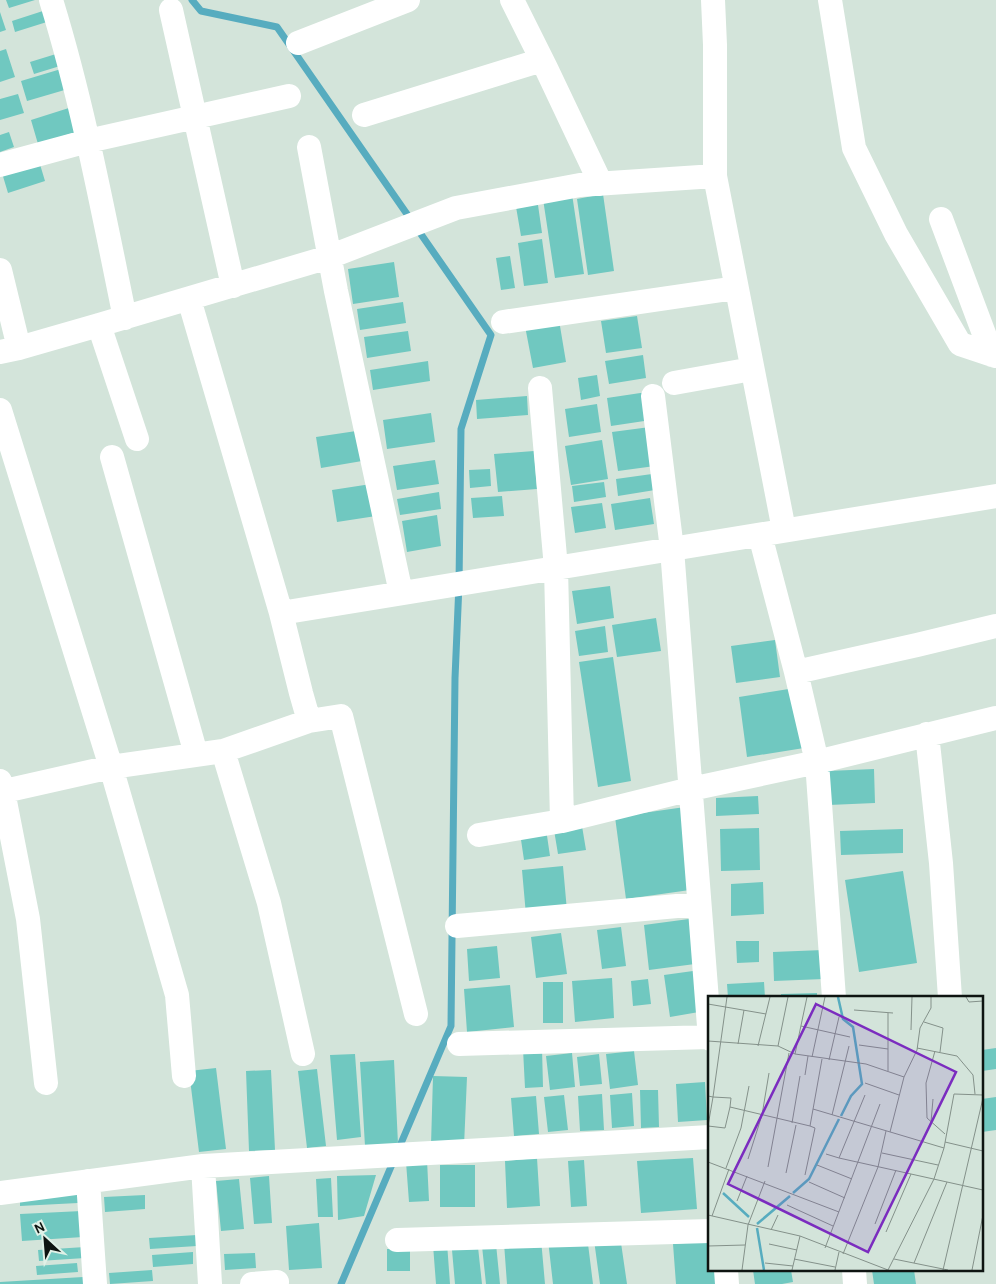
<svg xmlns="http://www.w3.org/2000/svg" width="996" height="1284" viewBox="0 0 996 1284" font-family="Karla,sans-serif">
  <style>
    .lines { fill: none; stroke-linecap: round; stroke-linejoin: round }
    .stream { stroke: #57acbf; stroke-width: 7 }
    .building { fill: #70c8c0 }
    .minor { stroke: #fff; stroke-width: 24 }
    .inset-river { fill: none; stroke: #57acbf; stroke-width: 2.5 }
    .inset-road { fill: none; stroke: #84918a; stroke-width: 1 }
    .view { fill: #7b2cbf; fill-opacity: 0.15; stroke: #7b2cbf; stroke-width: 2.5 }
    .inset-edge { fill: none; stroke: #0e1411; stroke-width: 2.5 }
  </style>
  <rect width="100%" height="100%" fill="#d3e4da"/>
  <g class="lines">
    <path class="stream" d="M192,0L201,11L277,27L491,335L461,429L459,584L455,678L451,1026L341,1284"/>
  </g>
  <path class="building" d="M6,0H35L9,8Z
    M46,10L50,21L15,32L12,21Z
    M0,12L6,30L0,32Z
    M6,49L15,77L0,82V51Z
    M56,54L60,66L34,74L30,62Z
    M61,69L68,89L27,101L21,81Z
    M18,94L24,113L0,120V99Z
    M72,107L79,131L38,144L31,120Z
    M9,132L14,147L0,152V135Z
    M39,161L45,181L8,193L2,173Z
    M572,194L584,274L555,278L543,199Z
    M603,194L614,271L588,275L577,199Z
    M537,198L542,233L521,236L515,201Z
    M542,239L548,283L524,286L518,243Z
    M510,256L515,288L501,290L496,258Z
    M394,262L399,297L353,304L348,269Z
    M403,302L406,323L360,330L357,309Z
    M637,316L642,348L606,353L601,321Z
    M559,320L566,362L533,368L525,326Z
    M408,331L411,351L367,358L364,337Z
    M643,355L646,378L609,384L605,361Z
    M428,361L430,381L373,390L370,370Z
    M597,375L600,396L581,400L578,378Z
    M647,392L651,420L611,426L607,398Z
    M527,396L528,415L477,419L476,400Z
    M597,404L601,432L569,437L565,409Z
    M431,413L435,442L387,449L383,420Z
    M650,427L655,466L618,471L612,432Z
    M363,430L368,460L321,468L316,437Z
    M602,440L608,479L571,485L565,446Z
    M534,451L537,489L498,492L494,454Z
    M435,460L439,484L397,490L393,466Z
    M490,469L491,486L470,488L469,470Z
    M652,474L655,490L618,496L616,479Z
    M604,482L606,497L574,502L572,486Z
    M371,484L376,516L337,522L332,490Z
    M439,492L441,509L400,515L397,499Z
    M502,496L504,516L473,518L471,498Z
    M650,498L654,524L615,530L611,504Z
    M602,503L606,528L575,533L571,507Z
    M437,515L441,546L407,552L402,521Z
    M610,586L614,618L577,624L572,591Z
    M656,618L661,651L617,657L612,625Z
    M605,626L608,652L579,656L575,631Z
    M775,640L780,677L736,683L731,646Z
    M613,657L631,781L598,787L579,662Z
    M795,688L804,748L747,757L739,697Z
    M874,769L875,803L829,805L828,771Z
    M758,796L759,814L716,816V798Z
    M685,807L697,889L626,899L615,817Z
    M582,826L586,850L558,854L554,830Z
    M759,828L760,870L721,871L720,829Z
    M546,829L550,856L524,860L520,833Z
    M903,829V853L841,855L840,831Z
    M563,866L567,911L526,915L522,870Z
    M903,871L917,963L859,972L845,880Z
    M763,882L764,914L731,916V884Z
    M689,919L695,964L649,970L644,925Z
    M621,927L626,966L602,969L597,930Z
    M561,933L567,974L536,978L531,937Z
    M736,941H759V962L737,963Z
    M497,946L500,978L469,981L467,949Z
    M823,950L824,979L774,981L773,952Z
    M693,971L699,1012L670,1017L664,975Z
    M612,978L614,1018L575,1022L572,981Z
    M648,979L651,1004L633,1006L631,981Z
    M543,982H563V1023H543Z
    M764,982L765,998H728L727,984Z
    M510,985L514,1027L467,1032L464,989Z
    M817,993V998H781V994Z
    M542,1048L543,1087L525,1088L523,1049Z
    M996,1048V1069L982,1071V1050Z
    M634,1051L638,1085L610,1089L606,1054Z
    M572,1053L575,1087L550,1090L546,1056Z
    M355,1054L361,1137L337,1140L330,1055Z
    M599,1054L602,1084L580,1086L577,1057Z
    M394,1060L398,1144L365,1146L360,1062Z
    M216,1068L226,1149L199,1152L189,1071Z
    M317,1069L326,1146L307,1148L298,1071Z
    M271,1070L275,1150L249,1151L246,1071Z
    M433,1076L467,1077L464,1146L431,1145Z
    M705,1082L707,1120L678,1122L676,1084Z
    M640,1090H658L659,1127L641,1128Z
    M632,1093L634,1126L612,1128L610,1095Z
    M602,1094L604,1130L580,1131L578,1096Z
    M564,1095L568,1130L548,1132L544,1097Z
    M536,1096L539,1134L514,1136L511,1098Z
    M996,1097V1130L982,1132V1099Z
    M537,1158L540,1206L507,1208L505,1161Z
    M693,1158L697,1209L641,1213L637,1161Z
    M427,1160L429,1201L409,1202L406,1162Z
    M584,1160L587,1206L571,1207L568,1161Z
    M440,1165H475V1207H440Z
    M376,1175L364,1216L338,1220L337,1176Z
    M269,1176L272,1223L254,1224L250,1178Z
    M331,1178L333,1217H318L316,1179Z
    M239,1179L244,1229L221,1231L216,1181Z
    M78,1194V1203L20,1206V1198Z
    M145,1195V1209L105,1212L104,1197Z
    M82,1211L83,1237L22,1241L20,1214Z
    M319,1223L322,1268L289,1270L286,1226Z
    M197,1235V1246L150,1249L149,1238Z
    M587,1236L593,1284H553L548,1240Z
    M620,1236L627,1284H600L594,1240Z
    M541,1239L545,1284H507L504,1243Z
    M710,1241V1270H717L718,1284H676L673,1244Z
    M447,1243L450,1284H436L433,1245Z
    M496,1244L500,1284H486L482,1246Z
    M85,1247V1258L39,1261L38,1250Z
    M478,1247L482,1284H455L452,1250Z
    M387,1249H410V1271H387Z
    M193,1252V1264L153,1267L152,1255Z
    M255,1253L256,1268L225,1270L224,1254Z
    M77,1263L78,1272L37,1275L36,1266Z
    M152,1270L153,1281L110,1284L109,1273Z
    M753,1270H791L793,1282L782,1284H755Z
    M872,1270H914L916,1284H874Z
    M83,1277L84,1284H0V1282Z"/>
  <g class="lines">
    <path class="minor" d="M51,0C83,104 103,211 125,318
      M512,0L546,68L601,184
      M713,0L715,45V176
      M830,0L854,148L896,234L960,344L996,356
      M171,10L233,286
      M298,43L408,0
      M364,115L542,60
      M309,147L336,291L401,593
      M0,165L88,141L289,96
      M941,219L992,355
      M0,270L19,348
      M503,322L736,288
      M99,325L137,439
      M0,352L19,348L99,325L329,257L456,208L580,185L715,176L784,530
      M674,383L752,369
      M653,396L672,549L710,1039
      M0,410L111,767L177,995L184,1076
      M112,457L196,754
      M760,535L796,672L817,762L834,998
      M281,613L996,496
      M796,672L917,645L996,626
      M309,721L341,716L416,1014
      M927,734L941,863L950,998
      M223,751L269,903L303,1054
      M0,781L3,791L28,919L46,1083
      M0,792L111,767L223,751L309,721L301,693L281,613L189,299
      M562,821L691,789L817,762L996,718
      M479,835L562,821L556,568L540,388
      M457,926L699,904
      M459,1044L710,1037
      M203,1166L210,1284
      M88,1181L95,1284
      M0,1193L203,1166L710,1137
      M397,1240L710,1231
      M726,1270L727,1284
      M854,1270L855,1284
      M252,1284L277,1282"/>
  </g>
  <g transform="translate(708 996)">
    <rect width="275" height="275" fill="#d3e4da"/>
    <path class="inset-river" d="M130,1L135,23L145,31L154,88L143,100L133,120M15,197L41,221M85,197L101,183L131,123M49,228L82,200M49,232L56,274"/>
    <path class="inset-road" d="M19,1L5,101L23,102L22,111M258,1L261,6L275,5M0,8L58,18M146,14L185,17M216,26L235,32L232,56M93,30L142,41M203,34L204,1M0,45L70,50L87,58L158,68L196,81L182,136M30,48L36,14M151,49L180,53M50,50L62,1M70,50L80,1M209,52L249,60L265,79L267,98M227,55L218,87L219,122L237,138M87,58L99,1M104,61L117,1M121,64L131,21M180,75V17M97,79L100,60M196,81L209,54L212,32L223,12V1M157,87L191,99M0,100L5,101L0,130M105,113L236,152M124,119L141,50M223,126L225,103M84,127L92,80M0,130L17,132L22,111L102,130L114,63M237,146L275,155M174,157L230,169M118,158L131,162L157,99M131,162L275,194M40,163L54,119L61,77M0,166L131,216M109,169L144,183M60,171L81,57M18,172L33,132L41,90M78,177L88,129M97,179L107,132L102,130M101,186L137,202M29,205L39,180M79,209L125,230M0,219L92,240M4,220L21,173M167,228L188,174M63,234L70,219M178,236L203,178M61,248L89,254M0,250L37,249M117,252L172,108M135,258L170,171L178,135M86,263L127,271M186,263L240,274M57,267L85,270M206,267L239,186M34,274L40,229L57,185M84,274L92,240L180,274L226,183L236,152L246,98L275,99M127,274L131,256M235,274L275,102M264,274L275,219"/>
    <path class="view" d="M108,8L248,76L160,256L20,188Z"/>
    <rect width="275" height="275" class="inset-edge"/>
  </g>
  <g transform="translate(45 1239) rotate(334)" stroke="#e0f1e7" stroke-width="4" paint-order="stroke">
  <path d="M0-4L9 19L0 12L-9 19Z" fill="#0e1411"/>
  <text y="-8" font-size="14" font-weight="bold" text-anchor="middle" fill="#0e1411">N</text>
  </g>
</svg>
